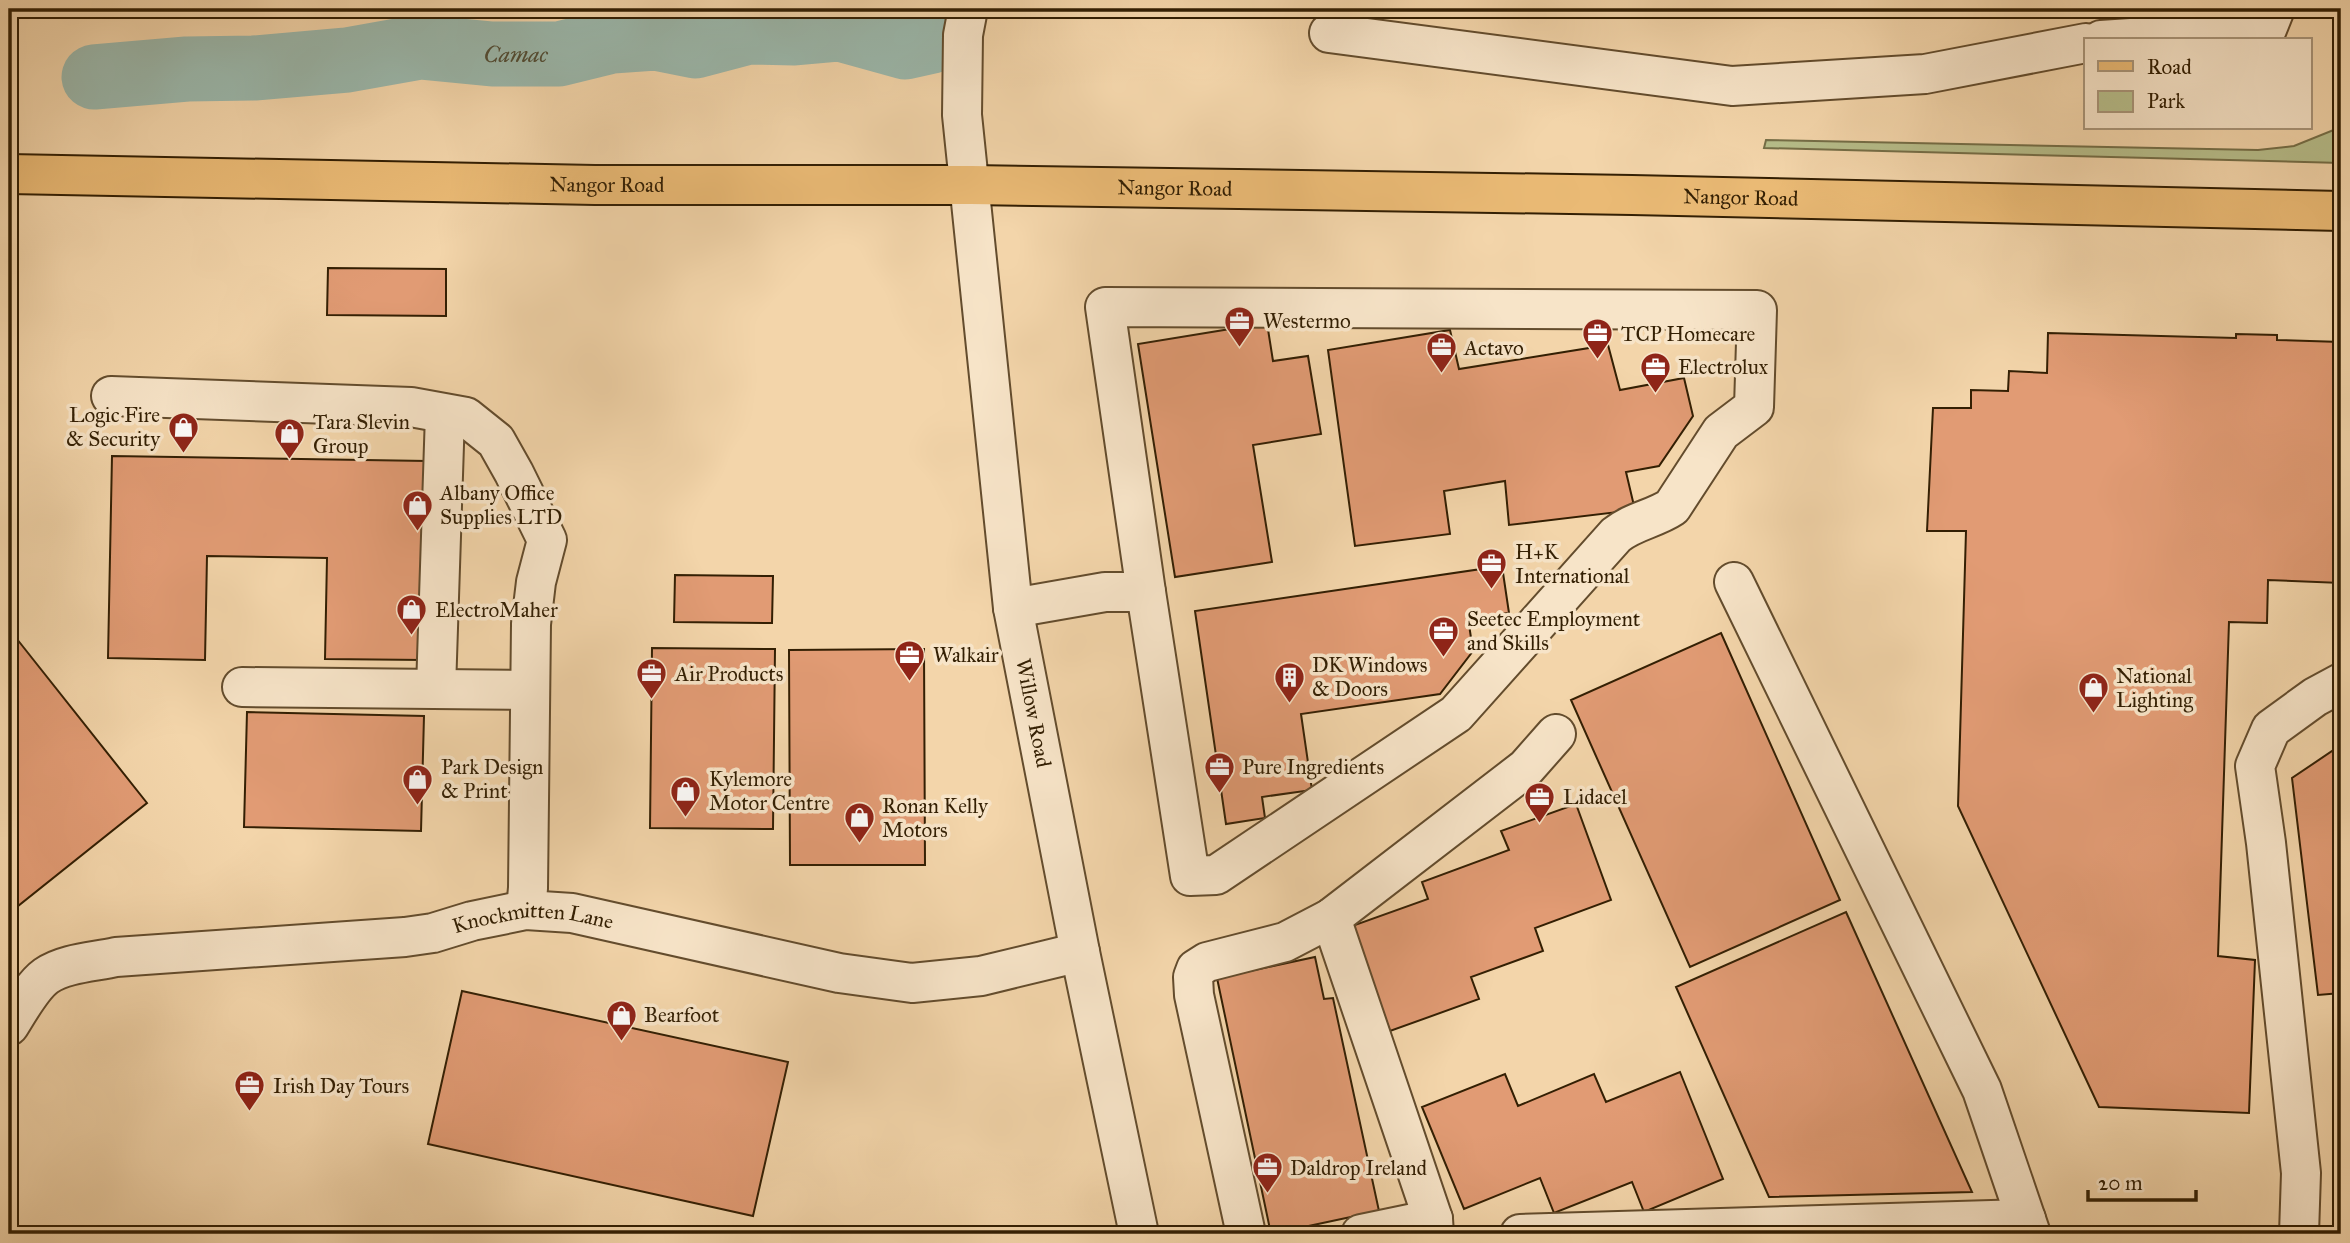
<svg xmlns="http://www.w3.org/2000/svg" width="2350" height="1243" viewBox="0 0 2350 1243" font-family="'IM FELL Great Primer',serif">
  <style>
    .green { fill: #b7be8b; stroke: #756e47; stroke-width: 2 }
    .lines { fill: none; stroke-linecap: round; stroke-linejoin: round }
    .river { stroke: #9bb8ac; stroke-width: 65 }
    .building { fill: #e19b74; stroke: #331f03; stroke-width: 2 }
    .minor-casing { stroke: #634c2d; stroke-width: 42 }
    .major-casing { stroke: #331f03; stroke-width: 42 }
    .minor { stroke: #f7e4c8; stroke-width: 38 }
    .major { stroke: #eaba75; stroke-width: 38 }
    .labels { text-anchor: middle; stroke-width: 7; stroke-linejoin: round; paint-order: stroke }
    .street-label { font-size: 21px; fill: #331f03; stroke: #f7e4c8 }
    .poi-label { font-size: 21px; fill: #331f03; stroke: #f7e4c8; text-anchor: start }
    .water-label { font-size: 23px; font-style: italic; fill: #524d36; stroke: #f7e4c8 }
  </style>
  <rect width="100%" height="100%" fill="#f3d5aa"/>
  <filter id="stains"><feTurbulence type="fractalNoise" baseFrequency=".00286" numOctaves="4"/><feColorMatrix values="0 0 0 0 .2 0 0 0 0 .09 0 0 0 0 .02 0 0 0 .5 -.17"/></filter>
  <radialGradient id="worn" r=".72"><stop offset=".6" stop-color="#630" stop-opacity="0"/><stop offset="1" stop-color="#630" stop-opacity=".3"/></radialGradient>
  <path class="green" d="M2341,127V163L1764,148L1766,140L2258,150L2294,146Z"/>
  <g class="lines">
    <path class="river" id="s1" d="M94,77L187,69L254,68L347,60L420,47L492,54H559L612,41L655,38L695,46L748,32L795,33L840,29L905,47L932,41"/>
  </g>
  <path class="building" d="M1811,9H1884L1812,16Z
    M328,268L446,269V316L327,315Z
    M1267,323L1273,361L1308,356L1321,434L1253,445L1272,562L1175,577L1138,344Z
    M1450,330L1459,369L1608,345L1620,390L1684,378L1693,416L1659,466L1626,472L1635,510L1509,525L1505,481L1444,491L1450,534L1355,546L1328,350Z
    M2048,333L2236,338V334L2277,335V340L2341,342V583L2268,580L2267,623L2229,622L2218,956L2255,960L2249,1113L2099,1107L1958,806L1966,531H1927L1933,408H1971V390L2008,391L2009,371L2047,373Z
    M112,456L427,461L424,660L325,659L327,558L207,556L205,660L108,658Z
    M1502,566L1509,613L1468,618L1473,651L1440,694L1301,714L1312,790L1262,797L1265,818L1226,824L1195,611Z
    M675,575L773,576L772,623L674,622Z
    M9,629L147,803L13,910L9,905Z
    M1721,633L1840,900L1690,967L1571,700Z
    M652,648L775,649L773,829L650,828Z
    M924,649L925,865H790L789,650Z
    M247,712L424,716L421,831L244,827Z
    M2341,745V993L2318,995L2292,778Z
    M1576,804L1611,900L1535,928L1543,951L1471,977L1479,999L1390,1031L1352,926L1428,899L1422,882L1509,850L1501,831Z
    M1846,912L1972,1192L1769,1197L1676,987Z
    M1315,957L1324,999L1333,998L1379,1211L1271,1234L1217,978Z
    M462,991L788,1062L753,1216L428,1144Z
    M1680,1072L1723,1179L1644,1212L1632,1182L1554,1213L1540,1178L1464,1209L1422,1107L1505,1074L1518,1106L1594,1074L1606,1102Z"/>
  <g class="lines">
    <defs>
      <g id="minor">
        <path id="s2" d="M968,9L963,35L962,115L1013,608L1080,952L1139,1234"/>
        <path d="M1329,33L1732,86L1925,74L2086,43"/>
        <path d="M2101,40L2267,29L2275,9"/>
        <path d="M1105,307L1757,310L1754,407L1721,432L1672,507C1654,519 1633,521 1616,535L1456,714L1216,875L1190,876L1146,592Z"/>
        <path d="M111,396L411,407L466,417L496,441L514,473L547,540L536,582L531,624L528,888L526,910"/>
        <path d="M1734,582L1982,1090L2031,1234"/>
        <path d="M1013,608L1105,592H1146"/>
        <path d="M242,687L530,690"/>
        <path d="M436,689L445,414"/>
        <path d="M1331,918L1433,1219L1434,1234"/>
        <path id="s3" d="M9,1026C18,1012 32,986 46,976C65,963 94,962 116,957L405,937L433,933L472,921L526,910L572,913L839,973L912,983L981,976L1080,952"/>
        <path d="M1246,1234L1194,995L1193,977L1196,969L1207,962L1285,942L1331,918L1526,768L1556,734"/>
        <path d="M1361,1234L1433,1219"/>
        <path d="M1520,1234L2026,1219"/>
        <path d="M2299,1234L2301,1173L2266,843L2255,766L2271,729L2315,697L2341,683"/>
      </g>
      <g id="major">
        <path id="s4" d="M9,174L595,185H971L1632,195L2341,211"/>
      </g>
    </defs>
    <use href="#minor" class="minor-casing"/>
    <use href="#major" class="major-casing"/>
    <use href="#minor" class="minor"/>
    <use href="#major" class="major"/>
  </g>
  <defs>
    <symbol id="office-pin" viewBox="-11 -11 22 30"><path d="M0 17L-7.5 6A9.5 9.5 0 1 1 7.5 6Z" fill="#8f2418" stroke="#f7e4c8"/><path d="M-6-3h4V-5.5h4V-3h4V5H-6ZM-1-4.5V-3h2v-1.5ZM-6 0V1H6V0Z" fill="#fff"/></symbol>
    <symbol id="shop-pin" viewBox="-11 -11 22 30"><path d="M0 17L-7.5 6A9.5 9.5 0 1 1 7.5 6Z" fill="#8f2418" stroke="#f7e4c8"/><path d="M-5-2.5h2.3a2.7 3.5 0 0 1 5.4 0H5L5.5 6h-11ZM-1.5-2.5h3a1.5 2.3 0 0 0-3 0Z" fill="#fff"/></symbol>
    <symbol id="building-pin" viewBox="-11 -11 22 30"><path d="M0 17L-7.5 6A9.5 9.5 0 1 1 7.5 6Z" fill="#8f2418" stroke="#f7e4c8"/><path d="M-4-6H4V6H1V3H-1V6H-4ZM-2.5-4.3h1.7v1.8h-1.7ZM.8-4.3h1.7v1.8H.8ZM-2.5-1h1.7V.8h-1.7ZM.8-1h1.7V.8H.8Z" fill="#fff"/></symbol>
  </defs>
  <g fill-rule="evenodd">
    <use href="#office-pin" x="1222" y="304" width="35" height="47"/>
    <use href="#office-pin" x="1580" y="316" width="35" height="47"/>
    <use href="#office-pin" x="1424" y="330" width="35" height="47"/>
    <use href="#office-pin" x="1638" y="350" width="35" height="47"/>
    <use href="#shop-pin" x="166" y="410" width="35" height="47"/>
    <use href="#shop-pin" x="272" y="416" width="35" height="47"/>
    <use href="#shop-pin" x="400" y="488" width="35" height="47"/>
    <use href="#office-pin" x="1474" y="546" width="35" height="47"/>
    <use href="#shop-pin" x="394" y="592" width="35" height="47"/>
    <use href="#office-pin" x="1426" y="614" width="35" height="47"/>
    <use href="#office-pin" x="892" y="638" width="35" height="47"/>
    <use href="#office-pin" x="634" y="656" width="35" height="47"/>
    <use href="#building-pin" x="1272" y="660" width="35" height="47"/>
    <use href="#shop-pin" x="2076" y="670" width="35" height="47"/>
    <use href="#office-pin" x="1202" y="750" width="35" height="47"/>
    <use href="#shop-pin" x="400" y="762" width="35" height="47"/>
    <use href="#shop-pin" x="668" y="774" width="35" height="47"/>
    <use href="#office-pin" x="1522" y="780" width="35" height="47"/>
    <use href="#shop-pin" x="842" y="800" width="35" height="47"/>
    <use href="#shop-pin" x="604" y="998" width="35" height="47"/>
    <use href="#office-pin" x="232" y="1068" width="35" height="47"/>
    <use href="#office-pin" x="1250" y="1150" width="35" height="47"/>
  </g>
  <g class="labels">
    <g class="street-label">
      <text dy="7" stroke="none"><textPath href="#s4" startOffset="598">Nangor Road</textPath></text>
      <text dy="7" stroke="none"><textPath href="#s4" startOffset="1166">Nangor Road</textPath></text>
      <text dy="7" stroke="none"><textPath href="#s4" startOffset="1732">Nangor Road</textPath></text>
      <text dy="7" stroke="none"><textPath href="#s2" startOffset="709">Willow Road</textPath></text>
      <text dy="7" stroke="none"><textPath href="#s3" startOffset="556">Knockmitten Lane</textPath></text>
    </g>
    <g class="poi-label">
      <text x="1263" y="328">Westermo</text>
      <text x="1621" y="341">TCP Homecare</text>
      <text x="1464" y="355">Actavo</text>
      <text x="1678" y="374">Electrolux</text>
      <text x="160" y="422" text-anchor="end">Logic Fire<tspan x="160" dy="24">&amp; Security</tspan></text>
      <text x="313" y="429">Tara Slevin<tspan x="313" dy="24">Group</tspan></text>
      <text x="440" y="500">Albany Office<tspan x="440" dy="24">Supplies LTD</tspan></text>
      <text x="1515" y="559">H+K<tspan x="1515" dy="24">International</tspan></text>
      <text x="435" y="617">ElectroMaher</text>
      <text x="1467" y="626">Seetec Employment<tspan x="1467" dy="24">and Skills</tspan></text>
      <text x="933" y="662">Walkair</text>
      <text x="1312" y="672">DK Windows<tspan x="1312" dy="24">&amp; Doors</tspan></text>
      <text x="675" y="681">Air Products</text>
      <text x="2116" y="683">National<tspan x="2116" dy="24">Lighting</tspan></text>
      <text x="441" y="774">Park Design<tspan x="441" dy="24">&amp; Print</tspan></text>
      <text x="1242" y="774">Pure Ingredients</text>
      <text x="709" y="786">Kylemore<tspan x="709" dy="24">Motor Centre</tspan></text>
      <text x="1563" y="804">Lidacel</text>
      <text x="882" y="813">Ronan Kelly<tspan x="882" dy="24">Motors</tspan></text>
      <text x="644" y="1022">Bearfoot</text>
      <text x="273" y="1093">Irish Day Tours</text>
      <text x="1290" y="1175">Daldrop Ireland</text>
    </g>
    <g class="water-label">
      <text dy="8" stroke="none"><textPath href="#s1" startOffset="424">Camac</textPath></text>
    </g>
  </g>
  <rect width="2350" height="1243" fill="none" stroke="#f3d5aa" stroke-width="35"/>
  <rect x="10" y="10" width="2329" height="1222" fill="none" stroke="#331f03" stroke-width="3.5"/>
  <rect x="18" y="18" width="2315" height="1208" fill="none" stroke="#331f03" stroke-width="2"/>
  <rect x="2084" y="38" width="228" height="91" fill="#f7e4c8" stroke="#a99579" stroke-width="2"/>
  <rect x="2098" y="61" width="35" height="10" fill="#eaba75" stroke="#a99579" stroke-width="2"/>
  <text x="2147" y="74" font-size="21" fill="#331f03">Road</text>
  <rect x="2098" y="91" width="35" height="21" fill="#b7be8b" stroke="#a99579" stroke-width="2"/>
  <text x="2147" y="108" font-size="21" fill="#331f03">Park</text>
  <path d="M2088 1190v10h108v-10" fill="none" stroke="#331f03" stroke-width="3.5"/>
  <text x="2098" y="1190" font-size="21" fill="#331f03" stroke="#f7e4c8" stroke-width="5" paint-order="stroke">20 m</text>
  <rect width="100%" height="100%" filter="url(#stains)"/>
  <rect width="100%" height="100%" fill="url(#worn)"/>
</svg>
